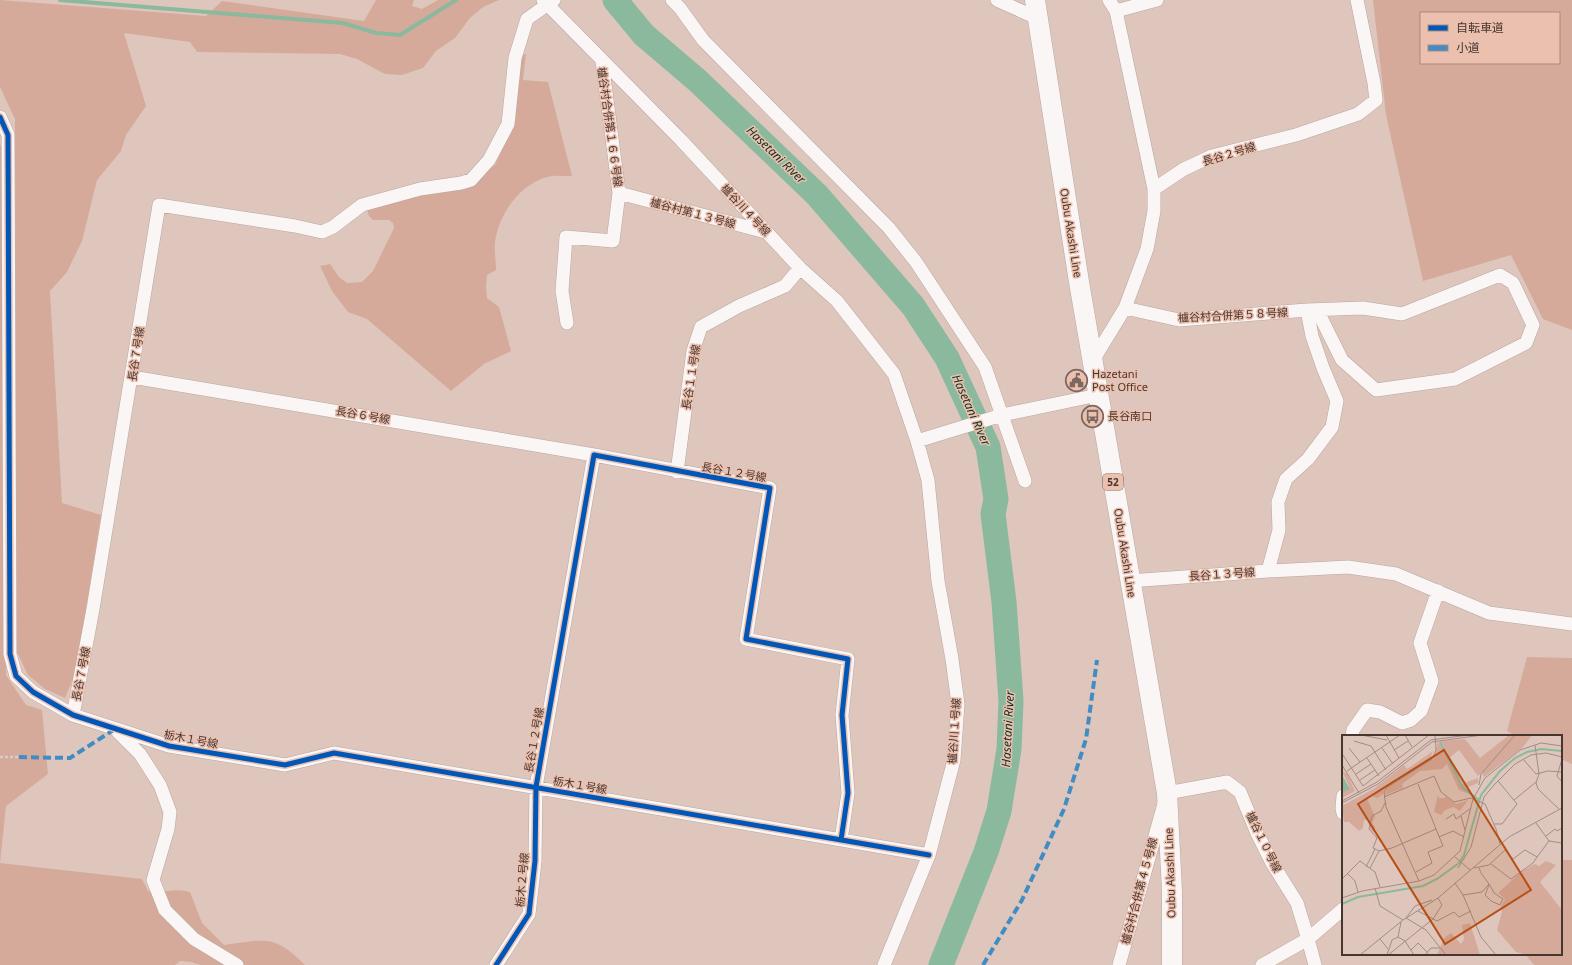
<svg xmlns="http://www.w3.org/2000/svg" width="1572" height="965" viewBox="0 0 1572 965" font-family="'Noto Sans','Noto Sans JP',sans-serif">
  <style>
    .green { fill: #d5aa9a; fill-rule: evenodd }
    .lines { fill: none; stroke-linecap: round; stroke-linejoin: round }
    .stream { stroke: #8ab99d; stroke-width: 4 }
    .river { stroke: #8ab99d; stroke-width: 25 }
    .minor-casing { stroke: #b9a69f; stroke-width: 14 }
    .primary-casing { stroke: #b9a69f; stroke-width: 21 }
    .path { stroke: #d5cecb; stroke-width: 2.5; stroke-dasharray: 3 2; stroke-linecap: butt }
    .minor { stroke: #faf6f5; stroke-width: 13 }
    .primary { stroke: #faf6f5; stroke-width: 20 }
    .quiet { stroke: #418cc4; stroke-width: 4; stroke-dasharray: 8 4; stroke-linecap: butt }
    .cycleway-casing { stroke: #ecc0af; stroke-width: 8 }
    .cycleway { stroke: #0057b8; stroke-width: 5 }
    .labels { text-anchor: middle; stroke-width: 3; stroke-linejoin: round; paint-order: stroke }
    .shield { fill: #ecc0af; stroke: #785f55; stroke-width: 1 }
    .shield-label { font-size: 10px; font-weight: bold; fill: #47362f }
    .street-label { font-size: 11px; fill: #47362f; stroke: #ecc0af }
    .poi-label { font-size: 11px; fill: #47362f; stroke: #ecc0af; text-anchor: start }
    .water-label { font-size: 12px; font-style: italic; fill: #0d3021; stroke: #ecc0af }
    .inset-river { fill: none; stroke: #8ab99d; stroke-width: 2 }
    .inset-road { fill: none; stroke: #a28c84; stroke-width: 1 }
    .view { fill: #b84e16; fill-opacity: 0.15; stroke: #b84e16; stroke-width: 2 }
    .inset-edge { fill: none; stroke: #47362f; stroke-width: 2 }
  </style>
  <rect width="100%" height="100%" fill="#dec6bd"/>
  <path class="green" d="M0,0L206,16L222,1L364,21L376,0H414L412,6L422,9L438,0H499L483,7L470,18L455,38L436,51L423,68L402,75L385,74L357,59L340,54L197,52L190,42L124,33L146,106L126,135L121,151L97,180L82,241L67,272L50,291L62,503L101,515L76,671L65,698L45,689L28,675L17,652L15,119L0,87Z
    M1373,0H1572V330L1543,319L1511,255L1423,281L1386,115ZM1421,13H1559V63H1421Z
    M526,54L523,80L548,82L572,176C564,176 554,175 547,177C519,185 499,214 495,242C494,251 496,261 496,270L487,275L486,287L487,298L499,307L511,351L484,364L451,391L367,319L348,312L332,291L320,266L330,264L339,277L347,283L362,282L373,271L394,228L393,223L389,220H373L369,216L366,206L467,185L495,165L516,119L515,87L519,56Z
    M0,144L2,149L6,675L26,705L42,710L48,774L6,806L0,863L142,879L148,891C164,894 174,887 190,892L202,923L224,945C264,940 274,933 305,965H201L191,962L180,961L175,965H0Z
    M1527,657L1572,658V764L1561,759V736H1516L1507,731Z
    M1561,860H1572V965H1534L1525,954H1561Z"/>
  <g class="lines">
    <path class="stream" d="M60,0L343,23L376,33L400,35L456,0"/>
    <path class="river" d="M615,0L644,35L698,81L817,195L913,306L947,358L988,447L996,499L993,514L1004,602L1011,701L1009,749L999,811L986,852L941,965"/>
    <defs>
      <path id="minor" d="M543,0L681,140L800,268L837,301L894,374L917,441L928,480L938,581L952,659L958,704L954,760L929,855L884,965
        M672,0L680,8L703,40L889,228L916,262L985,367L1025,481
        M997,0L1037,18
        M1109,0L1116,11
        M0,117L8,135L10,654L16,676L33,692L73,715L169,746L285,765L334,753L929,855
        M1154,189L1184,169L1212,156L1296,135L1358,114L1376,100L1374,83L1357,0
        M619,193L766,232
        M1125,308L1179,320L1307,310L1363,308L1402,314L1500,275L1513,283L1533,325L1526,343L1455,379L1376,390L1342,360L1317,310
        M567,323L562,291L566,237L613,241L619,193L602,61
        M1092,362L1125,308L1147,249L1154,211V189L1116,11L1157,0
        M132,377L594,455
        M917,441L1002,415L1098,395
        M677,472L693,351L701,327L739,306L785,286L800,268
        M1268,571L1348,567L1396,574L1489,613L1572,624
        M1129,581L1268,571L1279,530L1278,502L1286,479L1308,459L1332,427L1337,401L1323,368L1312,336L1307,310
        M73,715L93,609L159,205L295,226L322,232L333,227L362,205L420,189L461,183L471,180L489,160L508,124L515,58L527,19L554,0
        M117,731L140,754L160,785L170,812L168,829L153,880L165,910L194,939L237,965
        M1352,736L1353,730L1367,710L1380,712L1402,723L1411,720L1421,711L1432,681L1420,643L1438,591
        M1343,796L1342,808L1343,813
        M496,965L529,914L535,861L536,787L594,455L770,488L746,639L848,659L842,715L848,793L841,840
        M1119,965L1167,793L1227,782L1240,792L1257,833L1272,863L1297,903L1308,939L1315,965
        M1262,965L1308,939L1343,909"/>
      <path id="primary" d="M1035,0L1079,282L1167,793L1172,891V965"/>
    </defs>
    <use href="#minor" class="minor-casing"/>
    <use href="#primary" class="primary-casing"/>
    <path class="path" d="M0,757H19"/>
    <use href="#minor" class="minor"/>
    <use href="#primary" class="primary"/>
    <path class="quiet" d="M19,757L70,758L115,729
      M983,965L1022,900L1064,809L1086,739L1097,660"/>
    <defs>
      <path id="cycleway" d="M0,117L8,135L10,654L16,676L33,692L73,715L169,746L285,765L334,753L929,855
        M496,965L529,914L535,861L536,787L594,455L770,488L746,639L848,659L842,715L848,793L841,840"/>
    </defs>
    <use href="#cycleway" class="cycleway-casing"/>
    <use href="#cycleway" class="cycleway"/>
  </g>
  <defs>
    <symbol id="civic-ring" viewBox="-11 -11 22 22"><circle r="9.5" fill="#ecc0af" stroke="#7c6861" stroke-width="1.5"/><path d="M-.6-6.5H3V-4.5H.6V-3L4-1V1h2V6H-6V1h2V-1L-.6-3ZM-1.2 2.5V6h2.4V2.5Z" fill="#7c6861"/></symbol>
    <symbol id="bus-ring" viewBox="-11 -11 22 22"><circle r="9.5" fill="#ecc0af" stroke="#7c6861" stroke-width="1.5"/><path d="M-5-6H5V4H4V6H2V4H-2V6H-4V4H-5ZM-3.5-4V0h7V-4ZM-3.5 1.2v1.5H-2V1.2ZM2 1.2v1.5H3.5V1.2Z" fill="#7c6861"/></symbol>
  </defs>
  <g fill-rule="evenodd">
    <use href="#civic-ring" x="1064" y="368" width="25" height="25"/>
    <use href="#bus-ring" x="1080" y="404" width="25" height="25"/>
  </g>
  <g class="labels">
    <rect class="shield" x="1103" y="474" width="20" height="16" rx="3"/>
    <g class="shield-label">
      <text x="1113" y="486">52</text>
    </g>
    <g class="street-label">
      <text transform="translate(610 127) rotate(82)" y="4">櫨谷村合併第１６６号線</text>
      <text transform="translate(1229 154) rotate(-17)" y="4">長谷２号線</text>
      <text transform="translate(746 210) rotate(47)" y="4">櫨谷川４号線</text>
      <text transform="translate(693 213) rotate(15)" y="4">櫨谷村第１３号線</text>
      <text transform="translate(1071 233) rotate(81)" y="4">Oubu Akashi Line</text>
      <text transform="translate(1233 315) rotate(-3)" y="4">櫨谷村合併第５８号線</text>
      <text transform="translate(136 354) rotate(-81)" y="4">長谷７号線</text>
      <text transform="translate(691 377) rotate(-81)" y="4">長谷１１号線</text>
      <text transform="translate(363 415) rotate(10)" y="4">長谷６号線</text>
      <text transform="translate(734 472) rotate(10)" y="4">長谷１２号線</text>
      <text transform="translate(1125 553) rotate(81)" y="4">Oubu Akashi Line</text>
      <text transform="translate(1222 574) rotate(-4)" y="4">長谷１３号線</text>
      <text transform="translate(81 674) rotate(-79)" y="4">長谷７号線</text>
      <text transform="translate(954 731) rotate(-86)" y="4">櫨谷川１号線</text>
      <text transform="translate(191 739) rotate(11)" y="4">栃木１号線</text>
      <text transform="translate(534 740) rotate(-80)" y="4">長谷１２号線</text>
      <text transform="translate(580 785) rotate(10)" y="4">栃木１号線</text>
      <text transform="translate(1264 842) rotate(64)" y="4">櫨谷１０号線</text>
      <text transform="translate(1170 873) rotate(-92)" y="4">Oubu Akashi Line</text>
      <text transform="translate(522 880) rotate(-85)" y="4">栃木２号線</text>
      <text transform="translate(1139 891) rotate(-75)" y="4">櫨谷村合併第４５号線</text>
    </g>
    <g class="poi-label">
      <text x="1092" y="378">Hazetani<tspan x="1092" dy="13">Post Office</tspan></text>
      <text x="1108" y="420">長谷南口</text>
    </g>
    <g class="water-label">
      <text transform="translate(776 155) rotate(44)" y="4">Hasetani River</text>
      <text transform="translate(971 410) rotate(66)" y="4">Hasetani River</text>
      <text transform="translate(1008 729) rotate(-87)" y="4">Hasetani River</text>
    </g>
  </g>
  <g transform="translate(1342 735)">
    <rect width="220" height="220" fill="#dec6bd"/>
    <path d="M167,0H190L181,12L142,42L140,37L136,41L117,15L107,23L99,6L123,4L138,23ZM96,6L120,49L136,43V48L124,53L132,61L117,55L105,29L100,34L78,36L60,49L61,53L43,60L44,53L92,23ZM91,16L88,24L42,54L41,59L35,63L30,61L25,63L33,82L30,88L33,92L32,98L28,94L26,85H22L21,93L17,96L7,87H2L0,71L33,53L62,30L65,34ZM0,36L5,39L13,56L0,63V57L8,53ZM96,59L97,63H103V61L114,69L126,65L118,76L111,72L103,75L99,80L92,77ZM204,126L214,130L198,147L220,175V220H185L174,217L155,195L160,177L159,171L163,164L156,158L180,136L193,129L197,131ZM128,188L138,220H95L102,203L109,198L119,209L122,204L120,190Z" fill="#d5aa9a"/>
    <path d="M0,40L8,54L0,57Z" fill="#8ab99d"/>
    <path class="inset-river" d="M98,7L121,53L137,65M0,169L16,162L81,151L95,144L117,128L122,120L139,60L158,36L173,23L185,17L199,14L220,16"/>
    <path class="inset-road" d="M19,0L45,5M44,0L57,23M63,0L70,12M12,6L29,11L44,35M193,10L197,39L194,48L196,54L217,74M7,13L18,27M40,13L51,29M52,15L66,6M1,20L21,51L87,0M25,23L37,41M181,24L194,39L206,36L220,37M220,24L215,41L220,47M0,30L17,58M5,36L58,0M14,39L29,29M18,45L33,35M76,49L94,94M137,50L139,39L173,0M42,62L92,41L99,57L112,67L129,63L143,69L154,94L158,109M172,65L194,47M0,66L35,47L89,5L126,0M0,68L36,49L90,7L140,0M119,81L123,95M104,84L112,79L114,84L129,73M194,88L207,106M152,89H160L175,69L156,46M204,101L213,94L215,96L220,93M97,102L111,96L122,102M207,106L220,108M37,116L31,113L35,103L27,94L30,81L39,76L43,68M113,122L128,135M195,122L207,106M24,132L33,114M28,133L37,116L50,113L94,94L101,111L86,117L90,128L74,137M116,133L129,112L142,62L152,50L173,29L189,20L204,18L220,22M132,133L147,130L163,115L171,124L183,115L195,122L191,128L169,144L149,129M137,133L139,138L147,149L150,154L152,158L161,164L158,170L149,166L143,160L147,150M6,139L13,146L16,157M0,144L18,126L33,137L38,152M77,146L44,72L42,57L44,53L90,24L94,15L93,0M113,148L121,160L140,157L147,149M33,153L38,171L61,185M121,160L139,202L154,220M0,163L20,156L77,146L92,140L118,116L131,64L143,43L178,15L199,8L220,11M90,165L73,171L64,183L84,195L104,220M76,176L95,186L112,177L117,182L129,176M56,202L59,187M38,204L46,214M69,215L76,208L86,218M18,220L61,185L96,163L167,102L220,73M45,220L50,205L56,202L63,206L72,220M46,220L91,184L100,170L96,163M83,220L89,213H98"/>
    <path class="view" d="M102,15L189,155L103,209L16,69Z"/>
    <rect width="220" height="220" class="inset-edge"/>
  </g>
  <rect x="1420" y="12" width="140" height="52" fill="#ecc0af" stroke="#aa897c"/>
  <rect x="1428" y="25" width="20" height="6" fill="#0057b8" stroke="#aa897c"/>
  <text x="1456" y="32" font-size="12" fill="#47362f">自転車道</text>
  <rect x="1428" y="45" width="20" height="6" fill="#418cc4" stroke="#aa897c"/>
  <text x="1456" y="52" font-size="12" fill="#47362f">小道</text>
</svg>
